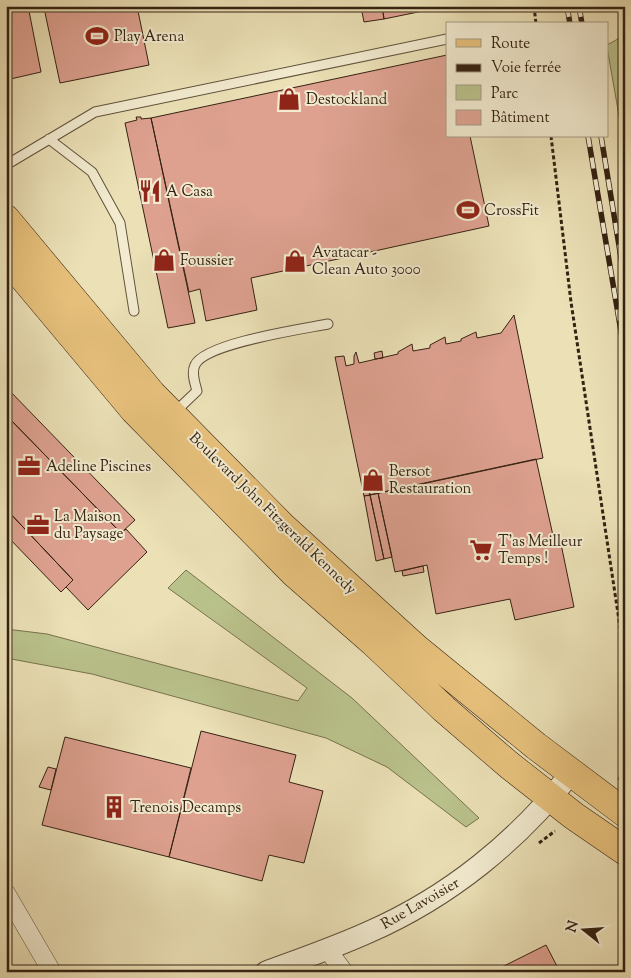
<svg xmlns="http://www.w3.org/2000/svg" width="631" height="978" viewBox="0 0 631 978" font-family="'Sorts Mill Goudy',serif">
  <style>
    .green { fill: #bac28c; stroke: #78724f }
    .building { fill: #dea190; stroke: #352212 }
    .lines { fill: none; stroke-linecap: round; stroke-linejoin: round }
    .service-casing { stroke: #62523b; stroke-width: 11 }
    .minor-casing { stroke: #62523b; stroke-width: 19 }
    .tertiary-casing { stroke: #62523b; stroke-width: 23 }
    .primary-casing { stroke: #352212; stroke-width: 29 }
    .path { stroke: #352212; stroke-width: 3; stroke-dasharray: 4 2.5; stroke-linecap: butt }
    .service { stroke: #f2ebd0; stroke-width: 9 }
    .minor { stroke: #f2ebd0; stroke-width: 18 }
    .tertiary { stroke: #f2ebd0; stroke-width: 21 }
    .primary { stroke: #e6c07b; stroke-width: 28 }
    .rail-casing { stroke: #352212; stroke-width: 5.5 }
    .rail { stroke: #f2ebd0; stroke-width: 4; stroke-dasharray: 11; stroke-linecap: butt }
    .labels { text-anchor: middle; stroke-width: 4; stroke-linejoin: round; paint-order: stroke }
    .poi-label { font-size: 15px; fill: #352212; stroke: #f2ebd0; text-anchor: start }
    .street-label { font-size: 15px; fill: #352212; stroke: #f2ebd0 }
  </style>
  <rect width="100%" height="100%" fill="#ebe0b6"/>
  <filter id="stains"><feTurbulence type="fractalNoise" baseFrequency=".004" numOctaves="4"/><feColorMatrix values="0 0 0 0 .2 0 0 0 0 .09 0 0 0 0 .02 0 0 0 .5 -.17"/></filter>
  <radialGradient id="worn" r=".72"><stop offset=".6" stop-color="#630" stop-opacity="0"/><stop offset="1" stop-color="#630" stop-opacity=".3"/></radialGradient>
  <path class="green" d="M625,35V150L607,47V45Z
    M186,570L352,698L479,818L466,827L387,767L326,738L92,674L6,658V629L47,634L298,701L307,688L168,588Z"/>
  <path class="building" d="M6,6H28L41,72L6,80Z
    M52,6H137L149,65L60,83L44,8Z
    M339,6H362L340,11Z
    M382,6H422L423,11L384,19Z
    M382,6L384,19L364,22L361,7Z
    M447,55V136H470L489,226L251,278L257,310L206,321L200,289L189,292L151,118Z
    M136,117H141V119L151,118L195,323L168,328L125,123L137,120Z
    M514,315L543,458L380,493L378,484L368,486L370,495L364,496L335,357L344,356L346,366L354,364V356L356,352L359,363L398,354V352L412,344L413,351L430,348V345L445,337L446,344L461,341V339L476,332L477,338L501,333Z
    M382,351L383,358L375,359L374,353Z
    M6,387L135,520L121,533L6,415Z
    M6,415L121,533L126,529L147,552L88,610L66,587L73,580L6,509Z
    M536,459L554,540L560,539L574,607L515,620L510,599L436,614L427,565L395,572L378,493Z
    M378,484L380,493L370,495L368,486Z
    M378,493L392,557L384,559L370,495Z
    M370,495L384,559L376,561L364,496Z
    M6,509L73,580L61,592L6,535Z
    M423,566L424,572L403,576L402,571Z
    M201,731L296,755L289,782L323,791L304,863L269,855L262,881L169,857Z
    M65,737L191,768L169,857L42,825Z
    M48,767L56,769L51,790L39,787Z
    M546,945L560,972H492Z"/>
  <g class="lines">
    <defs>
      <path id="service" d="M49,139L92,172L120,223L134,311
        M6,165L95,112L447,39
        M175,412L197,391C195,383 191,373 195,365C205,343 303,329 328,324"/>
      <path id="minor" d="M6,893L52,972
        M327,949L344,972"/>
      <path id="tertiary" d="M266,972C301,959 336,947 369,932C449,897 518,841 571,773"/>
      <path id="primary" d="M6,219L152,394L282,526L416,648L536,746L625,813
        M6,257L134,410L294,573L373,642L444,709L509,765L574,816L625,851"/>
    </defs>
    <use href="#service" class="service-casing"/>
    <use href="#minor" class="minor-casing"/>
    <use href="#tertiary" class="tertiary-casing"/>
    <use href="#primary" class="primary-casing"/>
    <path class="path" d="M534,6L536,24
      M551,136L571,302L625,660
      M619,780L625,767
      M539,843L555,831"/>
    <use href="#service" class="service"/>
    <use href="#minor" class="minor"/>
    <use href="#tertiary" class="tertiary"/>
    <use href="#primary" class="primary"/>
    <defs>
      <path id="rail" d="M567,6L570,24
        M579,6L582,24
        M588,136L625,355
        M601,136L625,282"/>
    </defs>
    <use href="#rail" class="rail-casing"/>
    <use href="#rail" class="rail"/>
  </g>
  <defs>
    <symbol id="stadium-bare" viewBox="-9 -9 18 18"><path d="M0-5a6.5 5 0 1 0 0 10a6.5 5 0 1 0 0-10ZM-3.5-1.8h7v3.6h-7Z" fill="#8f2418" stroke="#f2ebd0" stroke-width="2.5" paint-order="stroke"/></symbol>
    <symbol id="shop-bare" viewBox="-9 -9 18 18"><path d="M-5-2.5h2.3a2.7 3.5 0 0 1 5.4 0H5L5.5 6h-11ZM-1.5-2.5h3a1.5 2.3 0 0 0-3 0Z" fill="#8f2418" stroke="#f2ebd0" stroke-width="2.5" paint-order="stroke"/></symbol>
    <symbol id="restaurant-bare" viewBox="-9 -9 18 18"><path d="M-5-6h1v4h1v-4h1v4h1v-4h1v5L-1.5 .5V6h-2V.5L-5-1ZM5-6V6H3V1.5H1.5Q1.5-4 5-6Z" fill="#8f2418" stroke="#f2ebd0" stroke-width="2.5" paint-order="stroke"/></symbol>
    <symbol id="office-bare" viewBox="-9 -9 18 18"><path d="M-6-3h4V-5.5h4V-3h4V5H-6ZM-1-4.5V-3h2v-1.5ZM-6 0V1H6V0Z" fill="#8f2418" stroke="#f2ebd0" stroke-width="2.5" paint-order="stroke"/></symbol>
    <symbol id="supermarket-bare" viewBox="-9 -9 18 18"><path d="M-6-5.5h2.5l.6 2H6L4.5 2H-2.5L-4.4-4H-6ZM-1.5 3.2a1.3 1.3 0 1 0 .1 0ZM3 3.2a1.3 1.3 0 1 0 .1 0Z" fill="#8f2418" stroke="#f2ebd0" stroke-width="2.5" paint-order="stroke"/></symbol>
    <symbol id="building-bare" viewBox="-9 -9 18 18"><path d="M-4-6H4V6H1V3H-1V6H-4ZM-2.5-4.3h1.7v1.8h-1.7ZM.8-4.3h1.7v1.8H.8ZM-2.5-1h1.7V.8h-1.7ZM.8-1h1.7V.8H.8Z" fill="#8f2418" stroke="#f2ebd0" stroke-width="2.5" paint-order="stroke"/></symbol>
  </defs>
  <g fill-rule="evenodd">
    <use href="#stadium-bare" x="81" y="20" width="32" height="32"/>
    <use href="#shop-bare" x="273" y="83" width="32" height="32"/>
    <use href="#restaurant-bare" x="134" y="175" width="32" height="32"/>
    <use href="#stadium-bare" x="452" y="194" width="32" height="32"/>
    <use href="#shop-bare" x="148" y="244" width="32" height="32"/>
    <use href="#shop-bare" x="279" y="245" width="32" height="32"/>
    <use href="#office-bare" x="13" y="450" width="32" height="32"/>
    <use href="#shop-bare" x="357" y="464" width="32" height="32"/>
    <use href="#office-bare" x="22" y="509" width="32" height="32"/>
    <use href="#supermarket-bare" x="465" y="534" width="32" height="32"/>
    <use href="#building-bare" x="98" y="791" width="32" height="32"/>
  </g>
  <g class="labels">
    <g class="poi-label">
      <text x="114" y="41">Play Arena</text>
      <text x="306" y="104">Destockland</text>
      <text x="166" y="196">A Casa</text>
      <text x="484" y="215">CrossFit</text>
      <text x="312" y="257">Avatacar -<tspan x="312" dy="17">Clean Auto 3000</tspan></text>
      <text x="180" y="265">Foussier</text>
      <text x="46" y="471">Adeline Piscines</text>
      <text x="389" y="476">Bersot<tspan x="389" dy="17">Restauration</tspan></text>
      <text x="54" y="521">La Maison<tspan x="54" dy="17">du Paysage</tspan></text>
      <text x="498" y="546">T'as Meilleur<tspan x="498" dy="17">Temps !</tspan></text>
      <text x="130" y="812">Trenois Decamps</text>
    </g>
    <g class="street-label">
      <text transform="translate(273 513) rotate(44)" y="5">Boulevard John Fitzgerald Kennedy</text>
      <text transform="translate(420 903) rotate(-30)" y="5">Rue Lavoisier</text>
    </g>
  </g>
  <rect width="631" height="978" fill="none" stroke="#ebe0b6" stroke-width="25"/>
  <rect x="8" y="8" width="616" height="963" fill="none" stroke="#352212" stroke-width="2.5"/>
  <rect x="12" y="12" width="606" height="953" fill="none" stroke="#352212"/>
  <rect x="446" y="22" width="162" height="115" fill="#f2ebd0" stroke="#a69b84"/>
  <rect x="456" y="39" width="25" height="8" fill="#e6c07b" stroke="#a69b84"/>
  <text x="491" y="48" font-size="15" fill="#352212">Route</text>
  <rect x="456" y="64" width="25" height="8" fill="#352212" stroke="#a69b84"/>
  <text x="491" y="72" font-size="15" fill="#352212">Voie ferrée</text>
  <rect x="456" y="85" width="25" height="15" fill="#bac28c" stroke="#a69b84"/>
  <text x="491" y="98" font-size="15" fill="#352212">Parc</text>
  <rect x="456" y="110" width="25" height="15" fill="#dea190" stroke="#a69b84"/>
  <text x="491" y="122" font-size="15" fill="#352212">Bâtiment</text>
  <g transform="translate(584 930) rotate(287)" stroke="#f2ebd0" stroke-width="4" paint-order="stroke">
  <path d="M0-4L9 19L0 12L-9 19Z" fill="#352212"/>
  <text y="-8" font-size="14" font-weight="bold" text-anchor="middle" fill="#352212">N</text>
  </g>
  <rect width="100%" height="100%" filter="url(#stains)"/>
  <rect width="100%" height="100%" fill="url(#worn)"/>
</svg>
